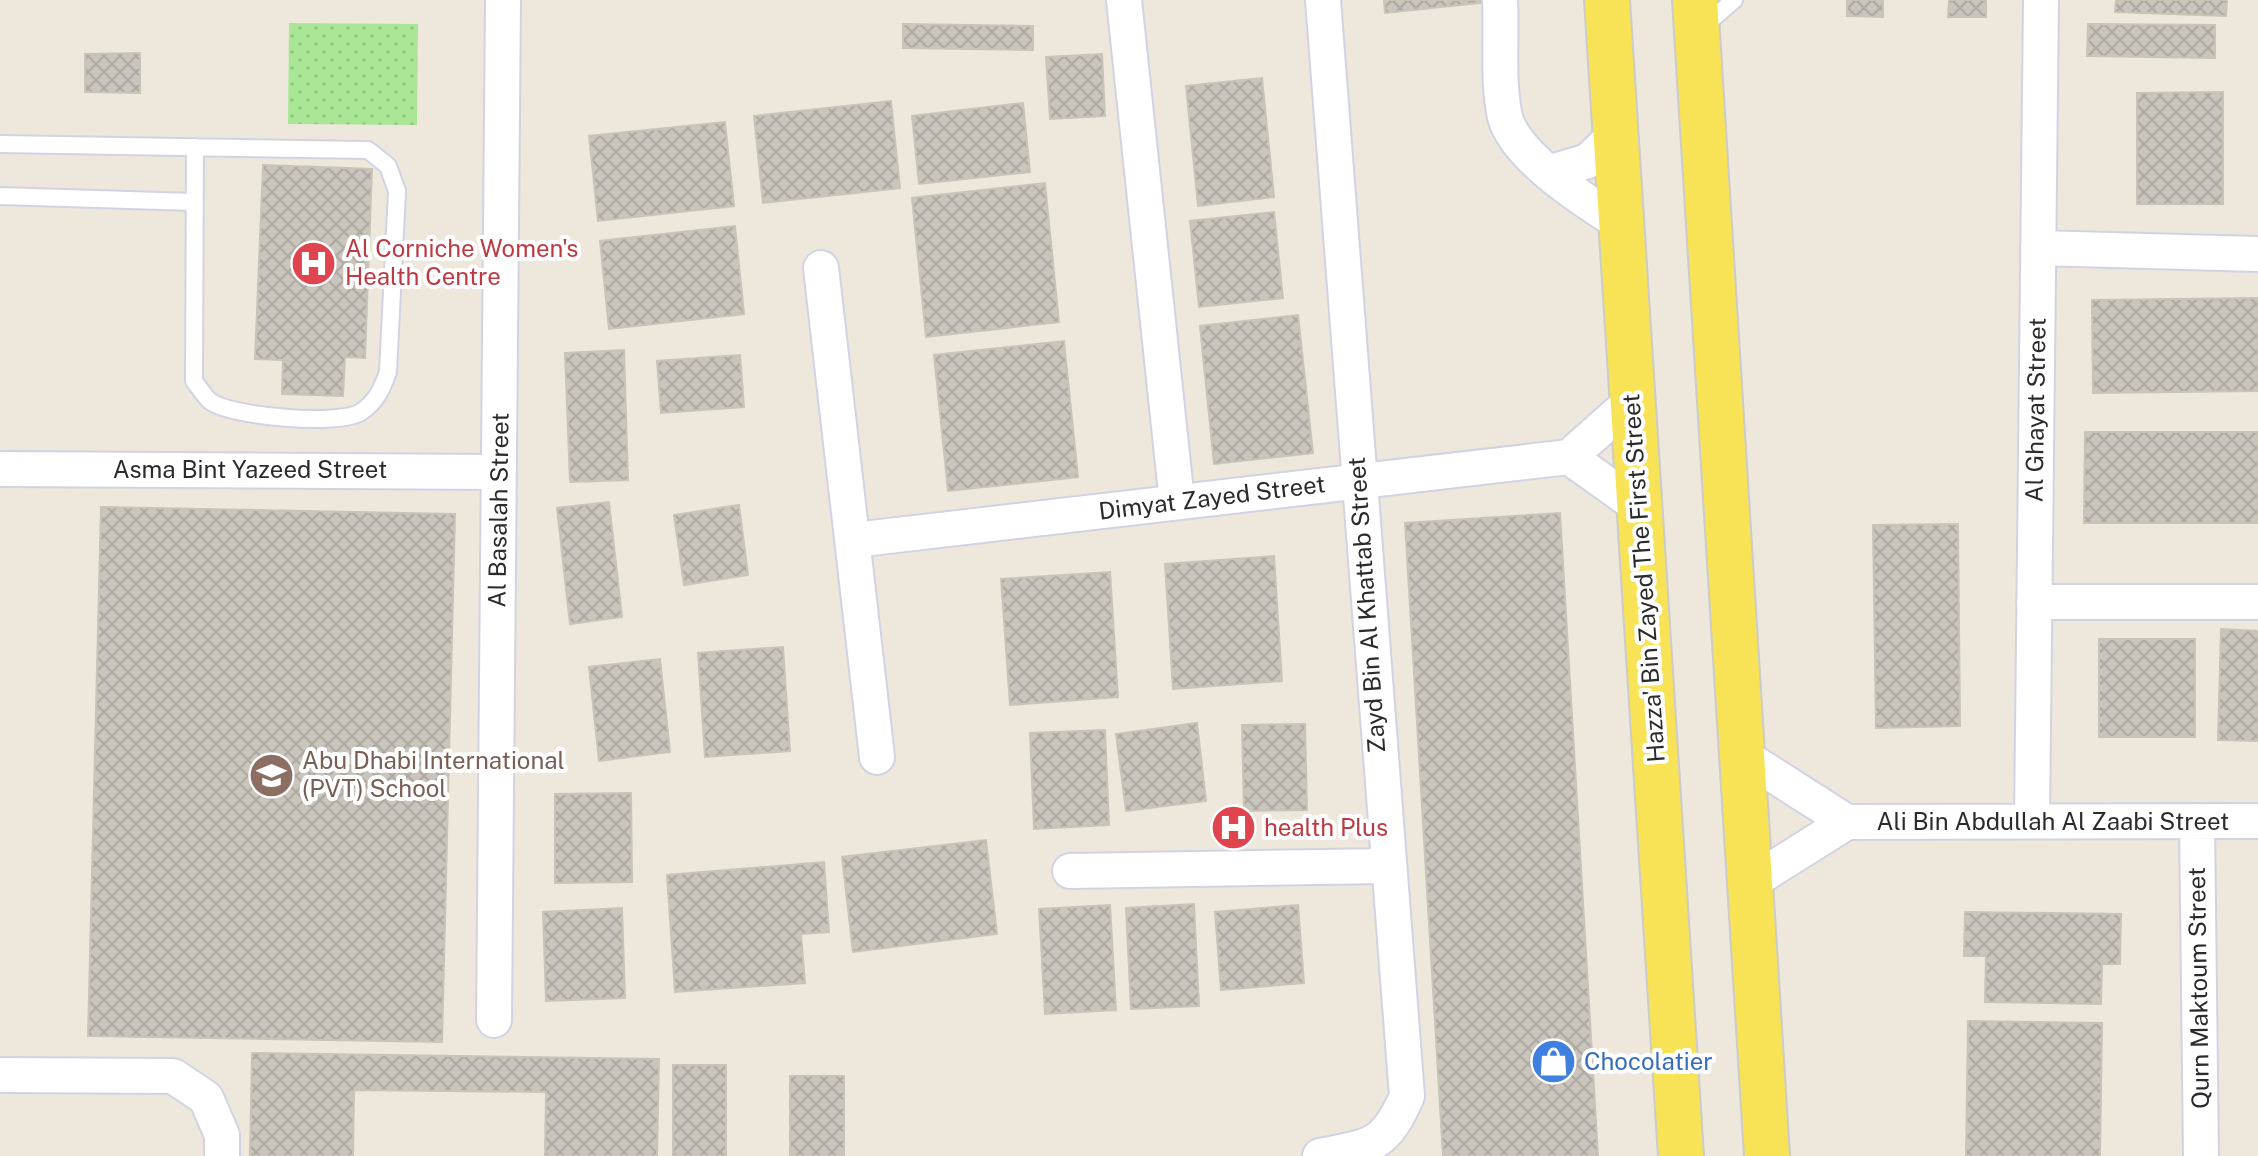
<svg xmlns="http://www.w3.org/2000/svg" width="2258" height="1156" viewBox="0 0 2258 1156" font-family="'Public Sans',sans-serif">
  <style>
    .park { fill: url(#park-dots) }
    .building { fill: url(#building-cross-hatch); stroke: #c9c4b6; stroke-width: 2 }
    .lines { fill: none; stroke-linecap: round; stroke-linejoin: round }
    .lane-casing { stroke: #d1d3e4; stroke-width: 20 }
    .street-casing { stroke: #d1d3e4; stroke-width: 38 }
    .primary-casing { stroke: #ccc; stroke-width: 48 }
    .lane { stroke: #fff; stroke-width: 16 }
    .street { stroke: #fff; stroke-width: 34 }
    .primary { stroke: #f8e357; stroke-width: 44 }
    .labels { text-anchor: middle; stroke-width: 8; stroke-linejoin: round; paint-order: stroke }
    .health-label { font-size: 24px; fill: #be3a42; stroke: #fff; text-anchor: start }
    .street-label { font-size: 24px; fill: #2b2b2b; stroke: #fff }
    .education-label { font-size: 24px; fill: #785e54; stroke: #fff; text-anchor: start }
    .shop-label { font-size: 24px; fill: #366cbe; stroke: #fff; text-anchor: start }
  </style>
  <defs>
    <pattern id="park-dots" width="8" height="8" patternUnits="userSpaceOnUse" patternTransform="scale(2)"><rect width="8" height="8" fill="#a9e796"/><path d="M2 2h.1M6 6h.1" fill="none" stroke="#92c681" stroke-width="1.8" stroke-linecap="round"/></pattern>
    <pattern id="building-cross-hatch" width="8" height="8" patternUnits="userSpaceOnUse" patternTransform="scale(2)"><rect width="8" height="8" fill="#c9c5bc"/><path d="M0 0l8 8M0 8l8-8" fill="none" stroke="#ada9a2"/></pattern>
  </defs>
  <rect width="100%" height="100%" fill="#eee8dc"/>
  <path class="park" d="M289,23L418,24L417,125L288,124Z"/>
  <path class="building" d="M1384,0H1488V2L1385,13Z
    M1847,0H1883V17L1847,16Z
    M1949,0H1986V17H1948Z
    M2116,0H2227L2226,16L2115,12Z
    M903,24L1033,26V50L903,48Z
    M2088,24L2215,25V58L2087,56Z
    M140,53V93L85,92V54Z
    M1102,54L1105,116L1050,119L1046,57Z
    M1262,78L1274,197L1198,206L1186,86Z
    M2223,92V204H2137V93Z
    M891,101L900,188L763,203L754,116Z
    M1023,103L1030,172L919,184L912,116Z
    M725,122L734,206L598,221L589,136Z
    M263,165L372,169L365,358L345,357L343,396L282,394L283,360L255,359Z
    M1045,183L1059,322L926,337L912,198Z
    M1274,212L1283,298L1199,307L1190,221Z
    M735,226L744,314L609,329L600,241Z
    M2258,298V391L2093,393L2092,300Z
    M1298,315L1313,453L1214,464L1200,326Z
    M1064,341L1078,477L948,491L934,355Z
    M624,350L628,480L570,482L565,353Z
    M740,355L744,407L661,413L657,361Z
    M2085,432H2258V523H2084Z
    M609,502L622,617L570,624L557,508Z
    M739,505L748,575L684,585L674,515Z
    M101,507L455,514L442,1042L88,1036Z
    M1560,513L1598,1156H1443L1405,523Z
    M1958,524L1960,726L1876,728L1873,525Z
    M1274,556L1282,681L1173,689L1165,564Z
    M1110,572L1118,697L1010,705L1001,579Z
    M2221,629L2258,631V741L2218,740Z
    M2099,639H2195V737H2099Z
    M783,647L790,751L705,757L698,653Z
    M660,659L670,752L599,761L589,667Z
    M1197,723L1206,801L1126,811L1116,734Z
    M1305,724L1307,810L1244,811L1242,725Z
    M1105,730L1109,825L1034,829L1030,733Z
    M631,793L632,882L555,883V794Z
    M986,840L997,934L853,952L842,857Z
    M824,862L829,932L801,934L805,983L675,992L667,875Z
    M1194,904L1199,1006L1131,1009L1126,908Z
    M1110,905L1116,1010L1045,1014L1039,909Z
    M1298,905L1304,983L1221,990L1215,912Z
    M622,908L625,998L546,1001L543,912Z
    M1965,912L2121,914L2120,964H2102L2101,1004L1985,1002L1986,956H1964Z
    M1968,1021L2102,1023L2100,1156H1966Z
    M252,1053L659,1059L657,1156H545L546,1092L354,1090L353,1156H250Z
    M673,1065H726V1156H673Z
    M790,1076H844V1156H790Z"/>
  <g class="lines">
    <defs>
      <path id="lane" d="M1703,27L1734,0
        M0,144L368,150L388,166L397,191L388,372C382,389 376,402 361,412C340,426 230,417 210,401C204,396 199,387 194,381L195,147
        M0,196L193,202"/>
      <path id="street" d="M1124,0L1177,502
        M1500,0C1502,37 1497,81 1505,117C1515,157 1588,203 1621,224
        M1551,172L1588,161L1616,134
        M2038,248L2258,254
        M821,268L877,757
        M1569,457L1639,507
        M0,469L499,472
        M854,540L1569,457L1632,401
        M2034,602H2258
        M1742,755L1847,822
        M2032,821L2041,0
        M2197,821L2201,1156
        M1070,871L1386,866
        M1750,883L1847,822L2258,821
        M494,1020L503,0
        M0,1075L173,1076L206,1098L222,1135V1156
        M1320,1156C1371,1146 1385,1147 1407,1096L1323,0"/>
      <path id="primary" d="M1607,0L1681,1156
        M1695,0L1767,1156"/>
    </defs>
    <use href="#lane" class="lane-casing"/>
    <use href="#street" class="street-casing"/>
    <use href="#primary" class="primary-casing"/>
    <use href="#lane" class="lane"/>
    <use href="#street" class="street"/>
    <use href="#primary" class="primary"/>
  </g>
  <defs>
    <symbol id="hospital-disc" viewBox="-11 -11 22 22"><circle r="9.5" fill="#e0444e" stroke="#fff"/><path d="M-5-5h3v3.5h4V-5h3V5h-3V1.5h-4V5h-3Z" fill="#fff"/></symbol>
    <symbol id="school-disc" viewBox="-11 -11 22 22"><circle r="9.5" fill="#8d6e63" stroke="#fff"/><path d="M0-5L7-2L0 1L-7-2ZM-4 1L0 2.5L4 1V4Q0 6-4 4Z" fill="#fff"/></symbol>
    <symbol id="shop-disc" viewBox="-11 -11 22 22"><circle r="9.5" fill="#3f7fe0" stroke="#fff"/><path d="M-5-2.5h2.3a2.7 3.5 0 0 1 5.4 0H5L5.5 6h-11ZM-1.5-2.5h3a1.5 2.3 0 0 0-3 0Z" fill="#fff"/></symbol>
  </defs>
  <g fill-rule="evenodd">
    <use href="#hospital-disc" x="288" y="238" width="51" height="51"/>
    <use href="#school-disc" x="246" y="750" width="51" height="51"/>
    <use href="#hospital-disc" x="1208" y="802" width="51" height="51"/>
    <use href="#shop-disc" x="1528" y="1036" width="51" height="51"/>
  </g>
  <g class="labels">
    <g class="health-label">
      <text x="345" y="257">Al Corniche Women's<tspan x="345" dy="28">Health Centre</tspan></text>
      <text x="1264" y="836">health Plus</text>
    </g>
    <g class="street-label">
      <text transform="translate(2036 410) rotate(-89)" y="8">Al Ghayat Street</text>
      <text x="250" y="478">Asma Bint Yazeed Street</text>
      <text transform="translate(1212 498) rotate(-7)" y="8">Dimyat Zayed Street</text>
      <text transform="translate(499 510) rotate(-89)" y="8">Al Basalah Street</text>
      <text transform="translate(1644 578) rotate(-94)" y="8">Hazza' Bin Zayed The First Street</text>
      <text transform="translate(1367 605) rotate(-94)" y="8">Zayd Bin Al Khattab Street</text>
      <text x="2053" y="830">Ali Bin Abdullah Al Zaabi Street</text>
      <text transform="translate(2199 988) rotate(-91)" y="8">Qurn Maktoum Street</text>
    </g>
    <g class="education-label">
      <text x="302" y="769">Abu Dhabi International<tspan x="302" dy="28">(PVT) School</tspan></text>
    </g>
    <g class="shop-label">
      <text x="1584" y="1070">Chocolatier</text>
    </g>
  </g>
</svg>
